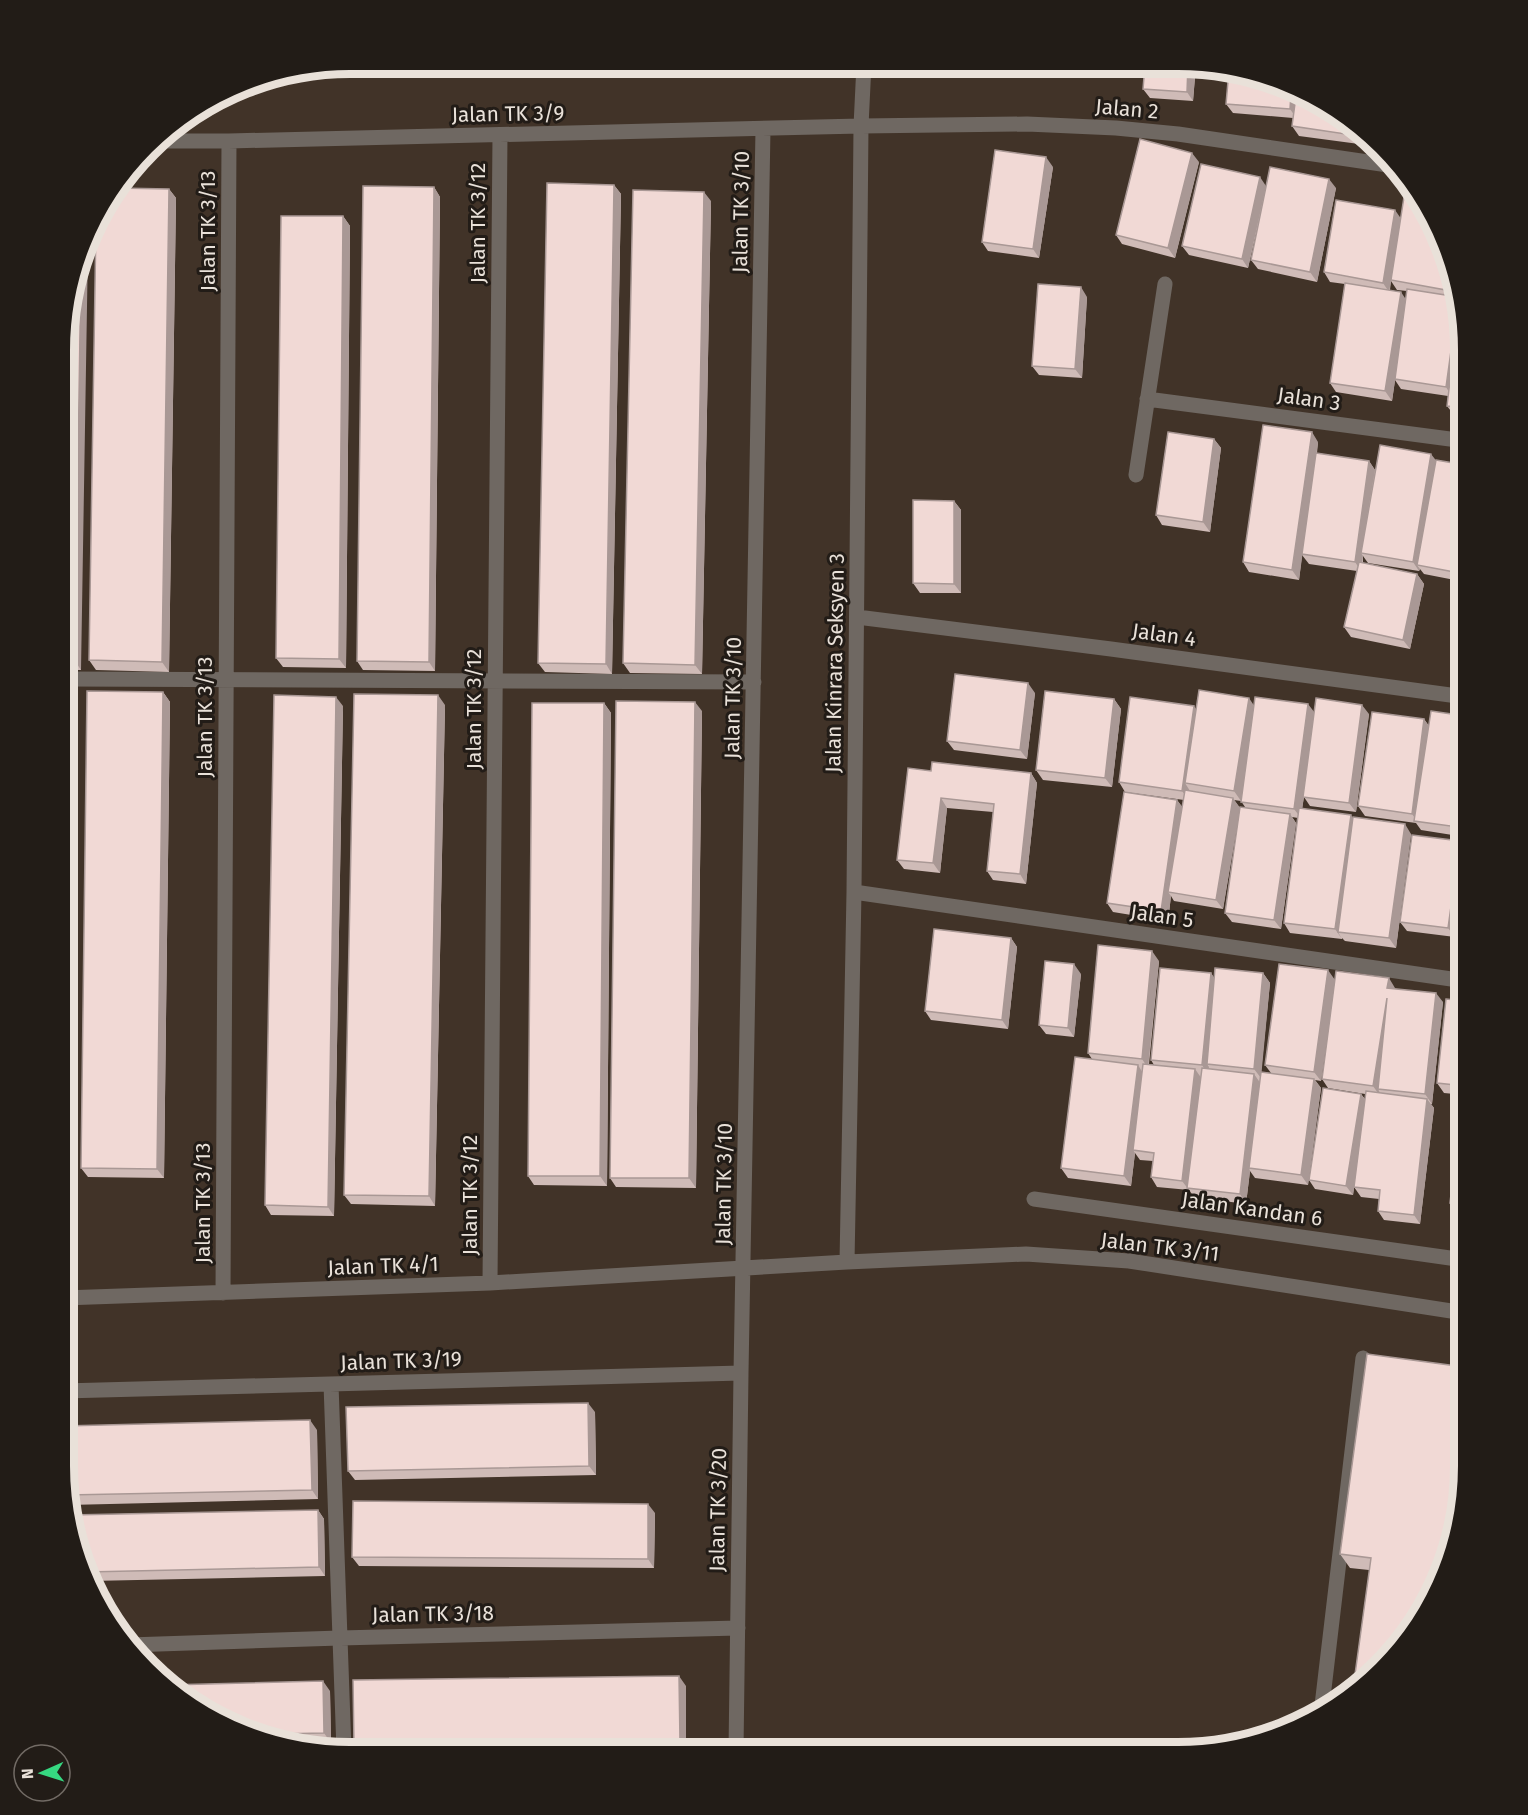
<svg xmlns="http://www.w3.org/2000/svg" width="1528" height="1815" viewBox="0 0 1528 1815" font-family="'Fira Sans',sans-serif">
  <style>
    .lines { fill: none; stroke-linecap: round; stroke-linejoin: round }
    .minor { stroke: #6f6862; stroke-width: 15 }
    .wall { fill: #cfbbb7; fill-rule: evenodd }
    .shaded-wall { fill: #a99895 }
    .building { fill: #f1d9d5; stroke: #a99895; stroke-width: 1.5 }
    .labels { text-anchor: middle; stroke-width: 6; stroke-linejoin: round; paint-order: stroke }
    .street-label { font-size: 21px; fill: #e9e1d9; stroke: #221c17 }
    .rim { fill: none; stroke: #e9e1d9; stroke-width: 8 }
  </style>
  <rect width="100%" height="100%" fill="#413328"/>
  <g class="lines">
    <path class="minor" d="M155,141H229L861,126L1027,124L1116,128L1178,134L1388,165
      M1147,399L1465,441
      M1136,475L1165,284
      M857,617L1111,649L1465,697
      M65,679L754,682
      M854,892L1465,981
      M1034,1199L1464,1260
      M847,1262L854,892L861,126L864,64
      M490,1283L500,135
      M223,1293L229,141
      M63,1298L490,1283L847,1262L1026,1254L1129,1261L1464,1313
      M331,1384L344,1751
      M63,1391L741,1373
      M129,1645L340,1638L738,1628
      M1321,1714L1363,1358
      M736,1751L741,1373L763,129"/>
  </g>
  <path class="wall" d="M1196,65L1193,101L1150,98L1143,89Z
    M1226,104L1337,111L1360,135L1359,144L1299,136L1292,126L1293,118L1233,113Z
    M1199,162L1175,258L1122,244L1116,235Z
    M1053,167L1039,258L988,251L982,242Z
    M614,185L621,194L612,674L545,672L538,663Z
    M1266,186L1336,188L1317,282L1258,269L1251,260L1260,217L1248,268L1189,255L1182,246Z
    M434,187L440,197L435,671L363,670L357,661Z
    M169,189L176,198L169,672L96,670L89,660Z
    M711,201L702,674L630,673L623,663Z
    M343,216L350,226L346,668L283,667L276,658Z
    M1401,218L1455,275L1465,349V417L1454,415L1447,406L1448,396L1401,389L1395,380L1392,401L1336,392L1330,383L1345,284L1330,282L1324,272ZM1391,281L1397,290L1407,291L1406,299L1390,290Z
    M1087,297L1082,378L1039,375L1032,366Z
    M66,312L81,670H65Z
    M1214,439L1221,448L1210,532L1162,525L1156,515Z
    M1318,442L1317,453L1369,461L1375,470L1436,460L1465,465V582L1424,574L1420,569L1419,571L1368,563L1363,556V563L1417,574L1424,584L1410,649L1351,637L1344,627L1357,571L1309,564L1302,555L1299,580L1249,572L1243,562Z
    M954,501L961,510V593H920L913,583Z
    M65,692L76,702L75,1206H64Z
    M163,692L170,702L164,1178L88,1177L81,1168Z
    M1035,693L1027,759L954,750L947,741Z
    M1114,699L1121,709L1112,787L1043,780L1036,770Z
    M604,703L611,713L607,1186L534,1185L528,1176Z
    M445,705L435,1206L351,1204L344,1195Z
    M1253,705L1314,713L1369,714L1356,812L1310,806L1304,797L1302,809L1353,819L1411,834L1396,948L1345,941L1342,938V939L1290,933L1284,923L1298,818L1292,817L1296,823L1281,929L1232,922L1225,913L1245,807L1241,801L1234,800L1240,808L1223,909L1174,901L1171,896L1168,921L1113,912L1107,903L1177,800L1182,807L1184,800L1125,792L1119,782L1196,709Z
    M343,706L334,1216L271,1215L265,1205Z
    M702,711L696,1188L616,1187L610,1178Z
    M1465,716V837L1421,830L1416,823L1365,816L1358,806L1424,719L1429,726Z
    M931,771L1031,773L1037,783L1026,884L993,880L987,871L993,812L947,808L940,873L904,869L897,860Z
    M1460,841L1465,848V863L1455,937L1407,931L1400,922Z
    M1465,895V959L1458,950Z
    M1011,938L1017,947L1008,1029L931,1020L925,1011Z
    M1159,961L1149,1064L1154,1065L1151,1060L1211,973L1214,978L1263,973L1270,983L1261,1072L1271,1073L1265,1065L1335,980L1321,1081L1315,1080L1321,1088L1308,1185L1255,1178L1250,1171L1246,1204L1194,1197L1189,1190L1157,1187L1151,1177L1153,1161L1140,1160L1135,1153L1131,1186L1068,1178L1061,1168L1092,1059L1088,1053Z
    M1081,974L1074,1037L1046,1034L1039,1025Z
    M1395,988V989L1443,1002L1432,1104H1431L1434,1108L1420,1224L1384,1220L1378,1211L1379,1199L1361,1197L1354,1187L1353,1195L1315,1189L1309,1180L1361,1094L1365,1099V1094L1328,1088L1322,1079Z
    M1465,1001V1095L1444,1093L1437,1083Z
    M1465,1117V1214L1457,1213L1450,1203Z
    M1464,1367L1369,1570L1350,1568L1340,1554Z
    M595,1412L596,1475L355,1480L348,1471Z
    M317,1430L318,1499L68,1505L63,1466Z
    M318,1510L324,1519L325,1576L90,1581L73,1540Z
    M655,1513L654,1568L359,1566L352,1557Z
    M686,1686V1751H357L354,1746Z
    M330,1691L331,1743H305L206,1713Z"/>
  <path class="shaded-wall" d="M1188,65H1196L1193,101L1187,92Z
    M1291,94L1299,97L1297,119L1290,109Z
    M1353,128L1360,135L1359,144L1352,135Z
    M1192,153L1199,162L1175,258L1168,248Z
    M1046,157L1053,167L1039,258L1033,249Z
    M1260,177L1266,186L1248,268L1242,259Z
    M1329,179L1336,188L1317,282L1310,272Z
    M614,185L621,194L612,674L606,664Z
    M434,187L440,197L435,671L429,662Z
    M169,189L176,198L169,672L162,662Z
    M704,192L711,201L702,674L695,665Z
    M1395,210L1402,220L1389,292L1383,283Z
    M343,216L350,226L346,668L339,659Z
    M88,246L81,670L75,661L81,267Z
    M1450,263L1455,275L1451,290L1453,294L1452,299L1446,290Z
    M1081,287L1087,297L1082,378L1075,369Z
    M1401,292L1407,301L1392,401L1385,391Z
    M1458,300L1462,329L1452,397L1446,387Z
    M1312,432L1318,442L1299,580L1292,570Z
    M1214,439L1221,448L1210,532L1203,522Z
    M1431,454L1438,463L1417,565L1420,569L1419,571L1413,562Z
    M1369,461L1375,470L1361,553L1363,556L1361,571L1355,562Z
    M954,501L961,510V593L954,584Z
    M1417,574L1424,584L1410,649L1403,640Z
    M1028,683L1035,693L1027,759L1020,750Z
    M70,692L76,702L75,1206L69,1196Z
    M163,692L170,702L164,1178L157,1169Z
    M438,695L445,705L435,1206L429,1196Z
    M336,697L343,706L334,1216L328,1207Z
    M1249,698L1255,707L1241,801L1234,791Z
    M1114,699L1121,709L1112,787L1105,778Z
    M695,702L702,711L696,1188L689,1178Z
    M604,703L611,713L607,1186L600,1176Z
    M1308,704L1315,713L1301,818L1294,809Z
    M1362,705L1369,714L1356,812L1349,803Z
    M1194,706L1201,716L1185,783L1190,791L1189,800L1182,791Z
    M1424,719L1431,729L1417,821L1412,814Z
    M1031,773L1037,783L1026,884L1020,874Z
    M941,798L947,808L940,873L933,863Z
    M1233,798L1240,808L1223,909L1216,900Z
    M1177,800L1184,809L1168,892L1171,896L1168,921L1161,911Z
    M1290,814L1296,823L1281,929L1274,920Z
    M1351,815L1357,825L1338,932L1342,939L1335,929Z
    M1405,824L1411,834L1396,948L1389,938Z
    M1460,841L1465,848V863L1455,937L1448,928Z
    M1011,938L1017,947L1008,1029L1002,1020Z
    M1152,951L1159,961L1148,1068L1142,1059Z
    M1074,964L1081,974L1074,1037L1068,1028Z
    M1328,970L1335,980L1321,1081L1314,1072Z
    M1211,973L1218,983L1207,1064L1209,1067L1208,1075L1202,1065Z
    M1263,973L1270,983L1261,1078L1254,1069Z
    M1389,978L1395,988L1394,997L1387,988Z
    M1436,993L1443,1002L1432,1104L1425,1094Z
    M1387,998L1378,1089L1380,1093V1096L1373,1086Z
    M1138,1065L1144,1075L1133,1150L1135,1153L1131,1186L1124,1176Z
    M1195,1069L1202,1079L1187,1188L1189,1190L1182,1181Z
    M1254,1074L1261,1084L1249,1168L1250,1171L1246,1204L1240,1194Z
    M1314,1079L1321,1088L1308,1185L1301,1175Z
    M1361,1094L1368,1104L1353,1195L1346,1186Z
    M1427,1099L1434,1108L1420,1224L1414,1215Z
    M588,1403L595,1412L596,1475L589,1466Z
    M310,1420L317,1430L318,1499L312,1490Z
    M648,1504L655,1513L654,1568L648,1559Z
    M318,1510L324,1519L325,1576L319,1567Z
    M679,1676L686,1686V1751L680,1742Z
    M323,1681L330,1691L331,1743L324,1733Z"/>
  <path class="building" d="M1145,65H1188L1187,92L1143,89Z
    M1229,70L1291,94L1290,109L1226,104Z
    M1296,96L1337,111L1353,128L1352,135L1292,126Z
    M1140,139L1192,153L1168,248L1116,235Z
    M995,150L1046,157L1033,249L982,242Z
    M1201,164L1260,177L1242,259L1182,246Z
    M1270,167L1329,179L1310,272L1251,260Z
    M547,183L614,185L606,664L538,663Z
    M363,186L434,187L429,662L357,661Z
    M117,188L169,189L162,662L89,660L96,223L101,207Z
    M633,190L704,192L695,665L623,663Z
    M1404,197L1420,199L1426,206L1450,263L1446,290L1391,280Z
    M1336,200L1395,210L1383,283L1324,272Z
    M281,216H343L339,659L276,658Z
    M81,267L75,661L65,660L66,312Z
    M1454,273L1455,275L1457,292L1451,290Z
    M1345,283L1401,292L1385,391L1330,383Z
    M1038,284L1081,287L1075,369L1032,366Z
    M1407,289L1458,297V300L1446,387L1395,379Z
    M1459,305L1465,349V408L1447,406Z
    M1263,425L1312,432L1292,570L1243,562Z
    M1168,432L1214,439L1203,522L1156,515Z
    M1380,445L1431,454L1413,562L1361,553Z
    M1316,453L1369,461L1355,562L1302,554Z
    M1436,460L1465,465V574L1417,565Z
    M913,500L954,501V584L913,583Z
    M1359,562L1417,574L1403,640L1344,627Z
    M955,674L1028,683L1020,750L947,741Z
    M1199,690L1249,698L1234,791L1185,783Z
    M87,691L163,692L157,1169L81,1168Z
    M1045,691L1114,699L1105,778L1036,770Z
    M65,692H70L69,1196H64Z
    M354,694L438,695L429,1196L344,1195Z
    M274,695L336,697L328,1207L265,1205Z
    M1130,697L1194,706L1182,791L1119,782Z
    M1255,697L1308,704L1294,809L1241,802Z
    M1316,698L1362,705L1349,803L1303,797Z
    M616,701L695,702L689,1178H610Z
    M532,703H604L600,1176H528Z
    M1431,711L1465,716V828L1414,821Z
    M1372,712L1424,719L1412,814L1358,806Z
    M932,762L1031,773L1020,874L987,871L994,804L941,798L933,863L897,860L908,768L931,771Z
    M1185,790L1233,798L1216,900L1168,892Z
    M1124,792L1177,800L1161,911L1107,903Z
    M1240,807L1290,814L1274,920L1225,913Z
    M1299,808L1351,815L1335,929L1284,923Z
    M1353,817L1405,824L1389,938L1338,932Z
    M1412,835L1460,841L1448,928L1400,922Z
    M1465,895V951L1458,950Z
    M934,929L1011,938L1002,1020L925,1011Z
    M1098,945L1152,951L1142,1059L1088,1053Z
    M1045,961L1074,964L1068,1028L1039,1025Z
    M1279,964L1328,970L1314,1072L1265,1065Z
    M1160,968L1211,973L1202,1065L1151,1060Z
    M1215,968L1263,973L1254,1069L1207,1064Z
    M1336,971L1389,978L1387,988L1436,993L1425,1094L1378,1089L1387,998L1373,1086L1322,1079Z
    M1446,999L1465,1001V1086L1437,1083Z
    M1075,1057L1138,1065L1124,1176L1061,1168Z
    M1143,1064L1195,1069L1182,1181L1151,1177L1154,1153L1133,1150Z
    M1202,1068L1254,1074L1240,1194L1187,1188Z
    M1261,1072L1314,1079L1301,1175L1249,1168Z
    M1323,1088L1361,1094L1346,1186L1309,1180Z
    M1366,1091L1427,1099L1414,1215L1378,1211L1380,1190L1354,1187Z
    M1460,1117H1465V1205L1450,1203Z
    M1367,1354L1464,1367V1484L1426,1609L1381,1668L1353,1689L1371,1558L1340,1554Z
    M588,1403L589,1466L348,1471L346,1407Z
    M310,1420L312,1490L67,1495L63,1466V1426Z
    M353,1501L648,1504V1559L352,1557Z
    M318,1510L319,1567L86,1572L73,1540L70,1515Z
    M679,1676L680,1742L354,1746L353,1680Z
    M323,1681L324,1733L275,1734L206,1713L168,1685Z"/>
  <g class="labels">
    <g class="street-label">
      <text transform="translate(1127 109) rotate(5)" y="7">Jalan 2</text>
      <text transform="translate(508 114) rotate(-1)" y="7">Jalan TK 3/9</text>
      <text transform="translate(741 212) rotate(-89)" y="7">Jalan TK 3/10</text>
      <text transform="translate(478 223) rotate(-90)" y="7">Jalan TK 3/12</text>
      <text transform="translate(208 231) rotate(-90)" y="7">Jalan TK 3/13</text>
      <text transform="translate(1309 399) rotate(8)" y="7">Jalan 3</text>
      <text transform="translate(1164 635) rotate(8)" y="7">Jalan 4</text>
      <text transform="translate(835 663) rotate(-89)" y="7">Jalan Kinrara Seksyen 3</text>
      <text transform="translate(733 698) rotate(-89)" y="7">Jalan TK 3/10</text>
      <text transform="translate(474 709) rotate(-90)" y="7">Jalan TK 3/12</text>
      <text transform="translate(205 717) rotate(-90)" y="7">Jalan TK 3/13</text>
      <text transform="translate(1162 916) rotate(8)" y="7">Jalan 5</text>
      <text transform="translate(724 1184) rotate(-89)" y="7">Jalan TK 3/10</text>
      <text transform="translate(470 1195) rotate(-90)" y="7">Jalan TK 3/12</text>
      <text transform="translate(203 1203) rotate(-90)" y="7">Jalan TK 3/13</text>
      <text transform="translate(1252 1209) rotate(8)" y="7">Jalan Kandan 6</text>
      <text transform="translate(1160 1247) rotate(7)" y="7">Jalan TK 3/11</text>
      <text transform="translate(383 1266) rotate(-2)" y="7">Jalan TK 4/1</text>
      <text transform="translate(401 1361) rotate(-2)" y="7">Jalan TK 3/19</text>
      <text transform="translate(718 1510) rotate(-89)" y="7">Jalan TK 3/20</text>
      <text transform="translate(433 1614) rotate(-1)" y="7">Jalan TK 3/18</text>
    </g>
  </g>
  <path d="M0 0H1528V1815H0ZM350 74H1178A276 276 0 0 1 1454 350V1466A276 276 0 0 1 1178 1742H350A276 276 0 0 1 74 1466V350A276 276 0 0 1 350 74Z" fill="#221c17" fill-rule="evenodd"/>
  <path class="rim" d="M350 74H1178A276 276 0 0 1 1454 350V1466A276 276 0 0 1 1178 1742H350A276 276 0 0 1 74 1466V350A276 276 0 0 1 350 74Z"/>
  <g transform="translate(42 1773) rotate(267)"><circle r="28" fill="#221c17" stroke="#726b65" stroke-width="1.5"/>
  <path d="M0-4.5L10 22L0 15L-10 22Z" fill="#36d881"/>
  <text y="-9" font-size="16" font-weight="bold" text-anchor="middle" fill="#e9e1d9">N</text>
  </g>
</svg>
